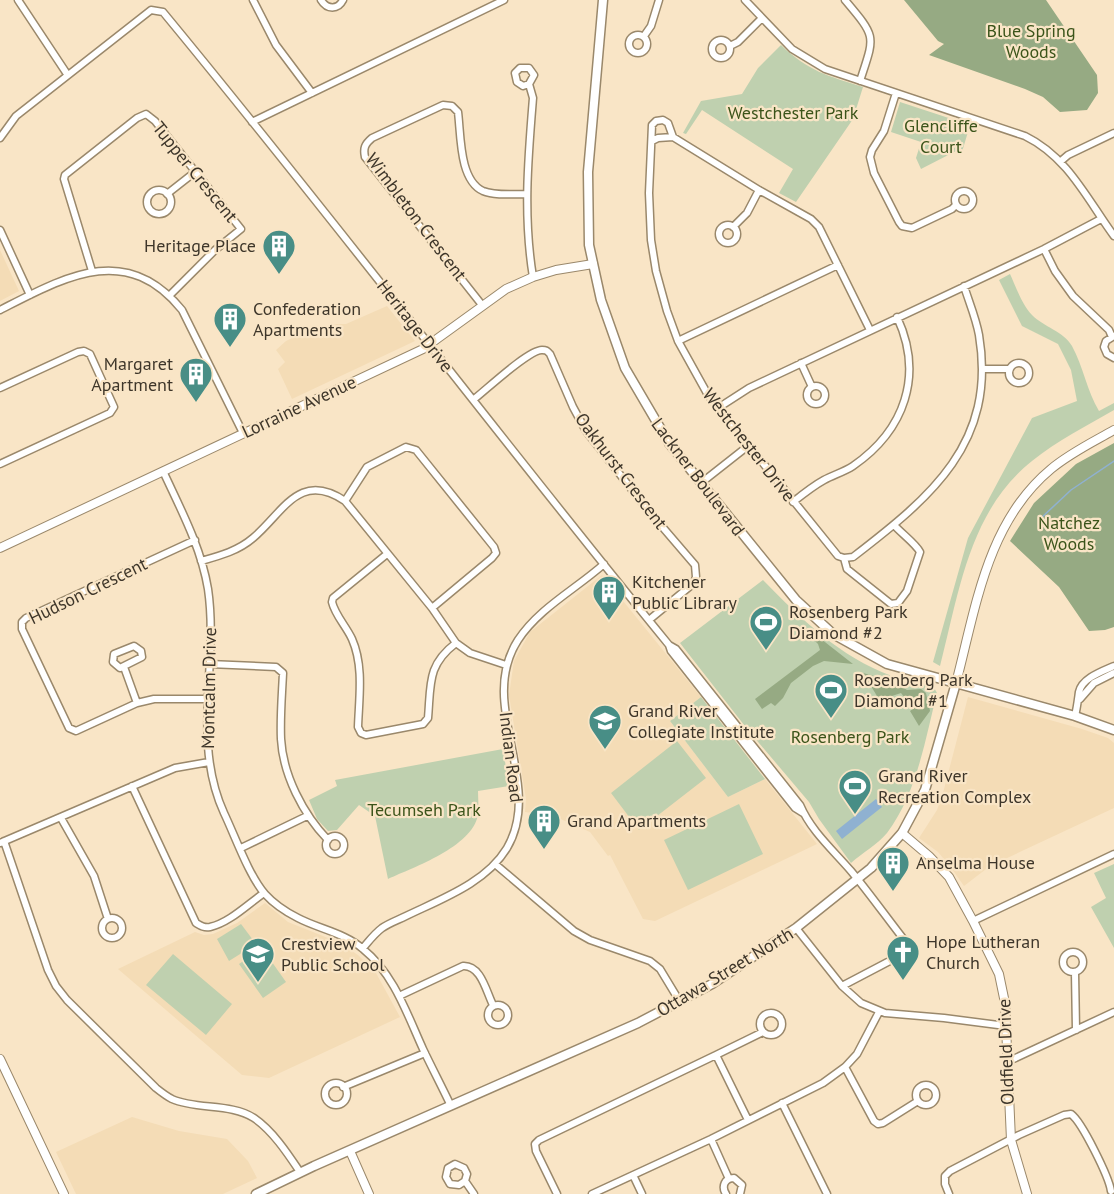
<svg xmlns="http://www.w3.org/2000/svg" width="1114" height="1194" viewBox="0 0 1114 1194" font-family="'PT Sans',sans-serif">
  <style>
    .built { fill: #f4dcb6 }
    .green { fill: #bfd0af }
    .forest { fill: #96aa83 }
    .water { fill: #8fb1d1 }
    .lines { fill: none; stroke-linecap: round; stroke-linejoin: round }
    .stream { stroke: #8fb1d1; stroke-width: 1.5 }
    .minor-casing { stroke: #9a886b; stroke-width: 9 }
    .tertiary-casing { stroke: #9a886b; stroke-width: 10 }
    .secondary-casing { stroke: #9a886b; stroke-width: 11 }
    .minor { stroke: #fff; stroke-width: 6 }
    .tertiary { stroke: #fff; stroke-width: 8 }
    .secondary { stroke: #fff; stroke-width: 8 }
    .labels { text-anchor: middle; stroke-width: 4.5; stroke-linejoin: round; paint-order: stroke }
    .park-label { font-size: 18px; fill: #3b541a; stroke: #f9e5c6 }
    .street-label { font-size: 18px; fill: #3e362a; stroke: #f9e5c6 }
    .poi-label { font-size: 18px; fill: #3e362a; stroke: #f9e5c6; text-anchor: start }
  </style>
  <rect width="100%" height="100%" fill="#f9e5c6"/>
  <path class="built" d="M0,250L19,291L0,301Z
    M387,306L415,341L292,399L278,369L285,362L276,350L286,341L303,333L337,324H346Z
    M602,575L701,697L670,721L728,797L765,779L817,844L655,921L643,919L610,855L608,856L590,832L556,817L525,812L526,799L509,695L514,661L530,632Z
    M968,697L1082,729L1108,738L1114,743V808L990,866L964,886L952,869L938,852L919,838L937,810L943,793Z
    M265,903L288,922L338,942L358,955L376,973L400,1017L269,1078L242,1075L118,969L195,932L204,935L213,934L237,923Z
    M132,1117L179,1131L227,1139L248,1161L257,1178L223,1194H76L56,1152Z"/>
  <path class="green" d="M781,45C808,71 828,76 863,87L853,119L796,202L779,193L793,169L702,110L686,134L683,133L701,101L742,94L758,68Z
    M900,102L970,125L962,152L956,151L921,169L916,158L921,142L891,132Z
    M1010,274C1016,287 1022,305 1032,315C1044,327 1063,331 1072,346C1083,366 1087,391 1099,411L1114,403V410C1086,426 1057,441 1032,461C969,511 959,593 940,666L933,662L968,538L1032,418L1077,401L1071,370L1058,344L1022,326L999,280Z
    M763,580C801,619 840,657 892,676C905,681 920,683 933,686L937,693C925,740 917,793 887,833C878,844 862,853 851,863L819,819L809,802L748,730L680,643Z
    M701,697L765,779L728,797L670,721Z
    M677,741L706,778L639,830L611,793Z
    M503,749L509,786L478,791C478,799 479,807 478,815C472,847 414,867 388,879L375,816L359,805L337,830L328,831L317,819L309,800L337,786L335,780Z
    M739,804L763,854L688,890L664,840Z
    M1114,864V948L1091,907L1106,898L1094,873Z
    M241,924L256,944L229,961L217,939Z
    M262,948L286,982L263,998L239,964Z
    M173,954L232,1004L206,1035L146,985Z"/>
  <path class="forest" d="M904,0H1046L1097,75L1098,93L1087,110L1060,112L1043,97L1025,89L929,55L944,44L938,41Z
    M1114,443V627L1105,630L1089,631L1059,587L1010,541L1034,503L1076,464Z
    M801,627L807,628L853,664L824,661L813,666L791,683L783,698L775,706L771,703L762,709L755,699L820,650L818,644Z
    M863,673L892,681L907,690L921,689L926,693L930,711L919,726L910,711L917,706L916,703L907,701L901,693L883,699L877,696Z"/>
  <path class="water" d="M876,799L882,807L842,839L836,831Z"/>
  <g class="lines">
    <path class="stream" d="M1039,520L1071,490L1114,461"/>
    <defs>
      <path id="minor" d="M18,0L67,74
        M253,0L276,45L312,93
        M321,0C327,10 338,10 343,0
        M745,0L792,49L825,69L1025,136C1068,157 1087,199 1114,236
        M845,0C877,38 875,35 860,81
        M629 44a9 9 0 1 1 18 0a9 9 0 1 1-18 0Z
        M644,36L651,26L659,0
        M712 49a9 9 0 1 1 18 0a9 9 0 1 1-18 0Z
        M730,46L738,42L762,18
        M529,84L523,86L517,82L515,73L520,68H529L534,75L529,84L533,98C528,159 523,216 533,277
        M896,93L884,131L872,150L870,157L874,173L899,222L902,226L912,228L952,209L956,205
        M252,122L504,0
        M0,138L16,116L151,10L163,12C335,220 498,436 669,645L676,649L800,805C811,831 833,850 851,871C870,894 887,918 905,941L907,949L903,954L842,986
        M652,141L658,138L673,137
        M1061,161L1068,155L1114,133
        M147 202a12 12 0 1 1 24 0a12 12 0 1 1-24 0Z
        M955 200a9 9 0 1 1 18 0a9 9 0 1 1-18 0Z
        M167,194L195,172
        M719 234a9 9 0 1 1 18 0a9 9 0 1 1-18 0Z
        M733,227L747,213L759,190
        M0,230L30,295
        M1044,249L1055,271L1073,296L1109,330L1112,337
        M92,271L64,179L65,175L137,118L146,114L155,121L241,229L215,250L170,295
        M482,305L365,157C363,148 365,144 372,138L443,105L452,106L458,112C461,135 459,180 483,191C495,196 513,194 526,194
        M0,310C65,277 126,241 182,310L243,433
        M1114,336L1106,341L1104,347L1107,354L1114,358
        M678,341L838,265
        M1009 373a10 10 0 1 1 20 0a10 10 0 1 1-20 0Z
        M801,363L812,387
        M983,369H1010
        M807 395a9 9 0 1 1 18 0a9 9 0 1 1-18 0Z
        M0,388L78,352L84,351L90,354L114,407L110,413L0,464
        M473,400C486,390 528,350 542,350C547,350 547,351 550,354L573,407L586,431L647,509L695,565L696,577L694,583L649,620
        M718,408L749,388L1044,249L1101,219
        M163,471C181,510 201,547 208,589C219,664 191,741 224,813C235,836 249,876 265,894C274,904 286,912 298,918C319,929 345,933 363,949C394,974 407,1014 423,1049C432,1068 442,1087 451,1106
        M701,483L748,446
        M345,501L367,467L406,447L416,450L494,547L496,553L492,558L432,608
        M793,502C803,494 813,486 824,480C833,475 844,472 853,466C905,430 924,375 897,317
        M195,540L26,618L22,622V629L69,728L76,731L137,703L154,699H207
        M387,554L333,598L332,602C335,615 346,626 352,639C364,666 359,698 358,727L361,733L366,735L423,724L428,718C431,684 427,665 456,643
        M844,558L838,556L708,395L678,341L667,311L656,271L651,240L649,193L652,125L656,121L663,120L668,123L673,137L759,190L811,219L819,227L870,330
        M844,558L853,557C931,497 997,443 979,335C976,318 969,302 964,286
        M844,558L847,569L891,604L898,603L907,591L920,552C916,544 901,533 894,525
        M201,561C219,556 238,551 253,538C283,513 299,470 345,501L432,608L456,643L470,653L506,665
        M669,645L671,651L795,808L803,813
        M134,646L141,651L142,657L120,668L113,662L114,654Z
        M209,664L276,667L283,673C282,695 280,717 281,739C283,775 303,814 328,840
        M124,667L137,703
        M1080,699L1094,683L1114,673
        M1075,716C1077,708 1078,699 1079,692C1082,678 1103,671 1114,666
        M132,786L196,923C201,926 204,928 210,927C229,923 248,904 264,893
        M61,818L94,876L108,919
        M326 845a9 9 0 1 1 18 0a9 9 0 1 1-18 0Z
        M4,841L48,970L56,986L67,1000L156,1088C161,1092 166,1096 172,1099C197,1110 231,1103 254,1118C273,1131 288,1154 300,1172
        M0,843L175,768L209,762
        M241,848L307,816
        M495,864L574,931L590,940L650,961L660,969L680,1002
        M102 928a10 10 0 1 1 20 0a10 10 0 1 1-20 0Z
        M973,921L1114,854
        M796,928L842,986L861,1003L885,1013L944,1018L1006,1026
        M363,948C369,941 374,934 382,928C389,923 398,920 406,916C441,899 486,883 507,848C545,783 476,705 518,640C539,608 576,589 604,564
        M1063 962a10 10 0 1 1 20 0a10 10 0 1 1-20 0Z
        M1075,972L1076,1030
        M399,996L463,966C481,965 486,991 493,1005
        M488 1015a10 10 0 1 1 20 0a10 10 0 1 1-20 0Z
        M760 1024a11 11 0 1 1 22 0a11 11 0 1 1-22 0Z
        M716,1055L763,1032
        M1007,1062L1114,1012
        M845,1067L874,1121L878,1124L883,1123L918,1101
        M325 1094a11 11 0 1 1 22 0a11 11 0 1 1-22 0Z
        M916 1095a10 10 0 1 1 20 0a10 10 0 1 1-20 0Z
        M343,1087L425,1053
        M782,1103L827,1194
        M711,1139L729,1179
        M633,1175L642,1194
        M465,1181L459,1185L450,1184L446,1177L448,1168L455,1164L464,1168L467,1174L465,1181L474,1194
        M557,1194L536,1151L535,1144L539,1140L716,1055L748,1120
        M592,1194L711,1139L823,1083L845,1067L857,1054L879,1012
        M726,1194C721,1186 725,1178 734,1178L742,1185L740,1194
        M949,1194L945,1184V1176L950,1171L1019,1135L1064,1115L1071,1114C1082,1122 1109,1177 1111,1191"/>
      <path id="tertiary" d="M0,548L423,349L506,289L533,277L556,270L593,264
        M956,683C976,607 987,522 1051,469C1070,453 1093,442 1114,430
        M902,833L929,856L949,877L973,921L999,974L1005,1003L1011,1140L1027,1194
        M0,1059L64,1194
        M350,1151L369,1194"/>
      <path id="secondary" d="M603,0L588,172L589,245L601,300L625,368L669,443L796,600L833,634L887,664L1075,716L1114,730
        M256,1194L314,1166L638,1023L712,984L796,928L871,868L902,833L925,790L956,683"/>
    </defs>
    <use href="#minor" class="minor-casing"/>
    <use href="#tertiary" class="tertiary-casing"/>
    <use href="#secondary" class="secondary-casing"/>
    <use href="#minor" class="minor"/>
    <use href="#tertiary" class="tertiary"/>
    <use href="#secondary" class="secondary"/>
  </g>
  <defs>
    <symbol id="building-pin" viewBox="-11 -11 22 30"><path d="M0 17L-7.5 6A9.5 9.5 0 1 1 7.5 6Z" fill="#488e86" stroke="#f9e5c6"/><path d="M-4-6H4V6H1V3H-1V6H-4ZM-2.5-4.3h1.7v1.8h-1.7ZM.8-4.3h1.7v1.8H.8ZM-2.5-1h1.7V.8h-1.7ZM.8-1h1.7V.8H.8Z" fill="#fff"/></symbol>
    <symbol id="stadium-pin" viewBox="-11 -11 22 30"><path d="M0 17L-7.5 6A9.5 9.5 0 1 1 7.5 6Z" fill="#488e86" stroke="#f9e5c6"/><path d="M0-5a6.5 5 0 1 0 0 10a6.5 5 0 1 0 0-10ZM-3.5-1.8h7v3.6h-7Z" fill="#fff"/></symbol>
    <symbol id="school-pin" viewBox="-11 -11 22 30"><path d="M0 17L-7.5 6A9.5 9.5 0 1 1 7.5 6Z" fill="#488e86" stroke="#f9e5c6"/><path d="M0-5L7-2L0 1L-7-2ZM-4 1L0 2.5L4 1V4Q0 6-4 4Z" fill="#fff"/></symbol>
    <symbol id="church-pin" viewBox="-11 -11 22 30"><path d="M0 17L-7.5 6A9.5 9.5 0 1 1 7.5 6Z" fill="#488e86" stroke="#f9e5c6"/><path d="M-1.2-6h2.4v3.5h3.3v2.4h-3.3V6h-2.4V-.1h-3.3v-2.4h3.3Z" fill="#fff"/></symbol>
  </defs>
  <g fill-rule="evenodd">
    <use href="#building-pin" x="260" y="227" width="38" height="52"/>
    <use href="#building-pin" x="211" y="300" width="38" height="52"/>
    <use href="#building-pin" x="177" y="355" width="38" height="52"/>
    <use href="#building-pin" x="590" y="573" width="38" height="52"/>
    <use href="#stadium-pin" x="747" y="603" width="38" height="52"/>
    <use href="#stadium-pin" x="812" y="671" width="38" height="52"/>
    <use href="#school-pin" x="586" y="702" width="38" height="52"/>
    <use href="#stadium-pin" x="836" y="767" width="38" height="52"/>
    <use href="#building-pin" x="525" y="802" width="38" height="52"/>
    <use href="#building-pin" x="874" y="844" width="38" height="52"/>
    <use href="#church-pin" x="884" y="933" width="38" height="52"/>
    <use href="#school-pin" x="239" y="935" width="38" height="52"/>
  </g>
  <g class="labels">
    <g class="park-label">
      <text x="1031" y="37">Blue Spring<tspan x="1031" dy="21">Woods</tspan></text>
      <text x="793" y="119">Westchester Park</text>
      <text x="941" y="132">Glencliffe<tspan x="941" dy="21">Court</tspan></text>
      <text x="1069" y="529">Natchez<tspan x="1069" dy="21">Woods</tspan></text>
      <text x="850" y="743">Rosenberg Park</text>
      <text x="424" y="816">Tecumseh Park</text>
    </g>
    <g class="street-label">
      <text transform="translate(195 172) rotate(51)" y="6">Tupper Crescent</text>
      <text transform="translate(416 217) rotate(53)" y="6">Wimbleton Crescent</text>
      <text transform="translate(415 326) rotate(52)" y="6">Heritage Drive</text>
      <text transform="translate(299 407) rotate(-25)" y="6">Lorraine Avenue</text>
      <text transform="translate(749 445) rotate(52)" y="6">Westchester Drive</text>
      <text transform="translate(621 471) rotate(53)" y="6">Oakhurst Crescent</text>
      <text transform="translate(698 477) rotate(53)" y="6">Lackner Boulevard</text>
      <text transform="translate(88 591) rotate(-26)" y="6">Hudson Crescent</text>
      <text transform="translate(209 688) rotate(-89)" y="6">Montcalm Drive</text>
      <text transform="translate(511 757) rotate(83)" y="6">Indian Road</text>
      <text transform="translate(725 972) rotate(-31)" y="6">Ottawa Street North</text>
      <text transform="translate(1006 1052) rotate(-92)" y="6">Oldfield Drive</text>
    </g>
    <g class="poi-label">
      <text x="256" y="252" text-anchor="end">Heritage Place</text>
      <text x="253" y="315">Confederation<tspan x="253" dy="21">Apartments</tspan></text>
      <text x="173" y="370" text-anchor="end">Margaret<tspan x="173" dy="21">Apartment</tspan></text>
      <text x="632" y="588">Kitchener<tspan x="632" dy="21">Public Library</tspan></text>
      <text x="789" y="618">Rosenberg Park<tspan x="789" dy="21">Diamond #2</tspan></text>
      <text x="854" y="686">Rosenberg Park<tspan x="854" dy="21">Diamond #1</tspan></text>
      <text x="628" y="717">Grand River<tspan x="628" dy="21">Collegiate Institute</tspan></text>
      <text x="878" y="782">Grand River<tspan x="878" dy="21">Recreation Complex</tspan></text>
      <text x="567" y="827">Grand Apartments</text>
      <text x="916" y="869">Anselma House</text>
      <text x="926" y="948">Hope Lutheran<tspan x="926" dy="21">Church</tspan></text>
      <text x="281" y="950">Crestview<tspan x="281" dy="21">Public School</tspan></text>
    </g>
  </g>
</svg>
